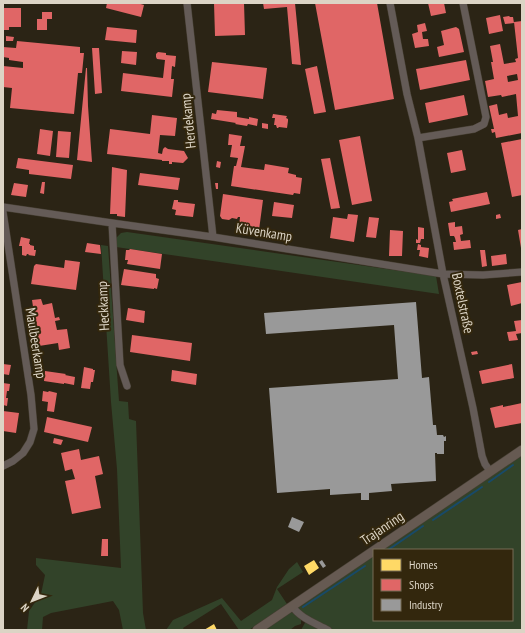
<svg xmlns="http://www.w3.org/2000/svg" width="525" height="633" viewBox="0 0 525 633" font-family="'PT Sans Narrow',sans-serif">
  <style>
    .green { fill: #324329 }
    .homes { fill: #ffd966 }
    .shops { fill: #e06666; fill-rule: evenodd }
    .industry { fill: #999 }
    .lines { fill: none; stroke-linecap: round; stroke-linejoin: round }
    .stream { stroke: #184a69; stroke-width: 2 }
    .minor-casing { stroke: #463f33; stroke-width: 8 }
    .major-casing { stroke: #463f33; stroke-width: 10 }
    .minor { stroke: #645b57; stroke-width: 7 }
    .major { stroke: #665a52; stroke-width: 9 }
    .labels { text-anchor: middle; stroke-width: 4; stroke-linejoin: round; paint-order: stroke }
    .street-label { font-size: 14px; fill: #dcd4c5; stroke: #33270d }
  </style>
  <rect width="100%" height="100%" fill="#2b2415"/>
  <path class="green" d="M127,232L436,276L439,294L116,247V238L121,233Z
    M101,245L108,246L119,401L128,402L129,419L136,421L143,613L146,630H123L119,610L113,601L51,613L43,617L42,630H27L29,611L41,594L45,575L36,565V558L121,568L117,469L111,402Z
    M522,456V630H333L310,618L303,616L297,607L374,555V620H512V550H381L514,460Z
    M297,562L303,572L277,589L287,604L249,630H239L221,604L183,628L184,630H166L173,620L222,598L241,621L272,600L277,587L289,569Z
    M289,611L295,614L301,618V624L295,626L290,630H263Z
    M306,621L324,630H301Z"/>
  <path class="homes" d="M314,560L319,568L309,575L304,566Z
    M214,624L217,630H204Z"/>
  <path class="shops" d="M107,3H137L144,5L141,17L106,8Z
    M214,3H244L245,35L215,36Z
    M263,3H295L301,65L292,64L287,7L264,9Z
    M315,3H377L394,99L335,110Z
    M428,3H444L446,13L431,16Z
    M3,8H21V27H9V30H3Z
    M42,12H52V19H47V30H37V19H42Z
    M500,15L503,31L489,34L486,18Z
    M509,16L510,17H513L514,23L505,24L503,17Z
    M522,21V133L496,138L495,132L492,133L491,129H494L489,106L497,104L499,115L507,113L508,118L518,116L516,94L502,97L501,95L488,97L485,81L494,79L491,62H493L490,46L500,44L504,64L516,62L515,59L518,58L514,22ZM517,74L518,80L508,82L507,76Z
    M425,23L427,31L422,32L423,39H428L429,46L415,48L412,34L418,32L417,25Z
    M107,27L137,30L136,43L105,40Z
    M456,27L459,29L464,52L439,57L437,47L444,45L441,31Z
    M6,36L14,37L13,41H6Z
    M17,41L80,47V53H84L82,73H78L74,114L10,108L12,88L3,87V66L23,68V62L9,60V58L3,57V47L16,48Z
    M92,48H99L102,93L95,94Z
    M122,51L137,52L136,65L121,63Z
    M158,52L166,53V55L176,56L175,67L172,66L171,79H174L172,97L121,91L123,73L163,78L165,60L157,59L156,57V54Z
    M466,60L470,80L420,90L416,69Z
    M212,62L267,68L263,99L208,92Z
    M317,66L326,112L314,114L305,69Z
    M86,68H87L88,106L92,162L77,160Z
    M464,95L468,115L429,123L425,103Z
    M217,110L237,112V117L249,119V117L258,119L257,126L248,124L247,126L235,124L236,123L211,119L212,113L216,114Z
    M273,114L287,116L286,118L288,119V121L287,128L279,127L278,128H277L276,125H274L275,118H272Z
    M152,115L177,118L175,136L160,135L158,153L162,154L163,149L165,147L168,149L184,151L188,158L183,163L172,162V164H169V161H162V160L107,154L110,129L150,134Z
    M262,123L268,124V129L262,128Z
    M40,129L53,131L50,156L37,154Z
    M58,131L71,132L69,158L56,157Z
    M229,134L242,136L240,146H245L241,167L264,170L265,164L289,168L288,173L296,175V177L302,178L300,194L294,193L293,195L231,186L234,166H236L238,158L230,157L232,145H228Z
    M360,136L372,201L352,205L339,140Z
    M522,139V195L512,197L501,143Z
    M462,150L466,170L451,173L447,153Z
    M18,158L73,165L71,179L29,174V170L16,168Z
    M330,158L340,208L331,209L321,159Z
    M217,161L221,162L220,168L216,167Z
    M112,167L127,170L125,217L117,216V214H110Z
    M140,173L180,178L178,190L138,185Z
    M42,182H45L44,194L40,193Z
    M14,183L28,185L26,197L11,195Z
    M215,183H218V189H216Z
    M487,192L490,204L451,212L449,202L453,201L452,199Z
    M223,194L263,200L259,230L239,227L240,217H238L237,219L232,218L229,220L222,219L220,216Z
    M174,200H178V202L195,204L193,217L175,215L176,210L172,209Z
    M274,202L294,205L292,218L272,216Z
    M348,214L358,215L354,242L330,238L333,217L347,219Z
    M500,214L501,218L496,219V215Z
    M369,217L379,218L376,238L366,237Z
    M455,222V227L462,226L463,234L460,235L461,241L470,240L471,248L454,250L453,242H456L455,238L454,236H450L448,223Z
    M418,227L424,228V239H421L420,243H416V239L418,240Z
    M522,229V248H521L518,230Z
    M390,230L403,231L402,256H389Z
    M21,237L30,239L29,244H30V245L34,246V250H36L35,256L28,255L29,254H27L26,256L22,255V246H19Z
    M87,243L100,245L101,254L85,252Z
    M418,244L421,245V247L429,248L428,258L419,256L420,250H417Z
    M130,249L162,254L160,269L127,264L128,260H125L126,250H129Z
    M480,250H485L487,266L482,267Z
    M506,254L507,264L492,266L491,256Z
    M65,260L80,262L76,290L31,284L34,266L36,264L64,268Z
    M124,269L156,274V278L159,279L157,289L154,288V289L121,285Z
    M522,282V303L511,306L507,285Z
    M41,299L43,305L52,303L55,318L59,317L60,320L55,321L57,330L67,329L70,348L59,350L58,343L39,346L32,300Z
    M128,308L145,311L144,323L126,320Z
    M522,320V333L516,334L518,340L509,341L507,332L516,331L514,321Z
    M132,335L192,343L190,361L130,352Z
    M477,351L478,354L472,355L471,352Z
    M3,364L11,365L9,375L3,374Z
    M512,364L514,378L482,384L479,371Z
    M84,367L93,369V370H95L93,382H91L90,389L81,388Z
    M172,370L197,374L196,385L171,381Z
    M45,371L66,374L65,375L75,377L74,385L64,383V384L44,381Z
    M3,383L10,384L9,391H7L6,398H8L7,406L3,405Z
    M43,391L48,392L49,391L57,393L54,412L47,411L48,402L42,401Z
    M522,403V423L495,428L490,408L503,405V407Z
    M3,411L19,413L16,433L3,431Z
    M47,417L92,427L88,442L44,432Z
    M54,438L63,440L61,445L53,443Z
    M79,449L81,460L99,456L103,474L95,476L101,508L72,514L65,481L75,479L72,469L65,471L61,453Z
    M102,539H108V556H101Z"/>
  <path class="industry" d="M416,302L422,378L429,377L433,425H436L437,435H443L444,437L446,436V441H444V454H437V453H435L436,481L391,484L392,491L369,493V500H361V493L330,495V489L277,493L269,388L398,379L394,325L266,334L264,313Z
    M292,517L304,522L299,532L288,527Z
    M322,560L326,566L323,568L319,562Z"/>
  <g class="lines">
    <path class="stream" d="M489,482L513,465
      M433,520L482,487
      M388,550L423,526
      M303,607L365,566"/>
    <defs>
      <path id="minor" d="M187,3L213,237
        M390,3L407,94L418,138L443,274L473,408L482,456L485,464L490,471
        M418,138L474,129L484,124L486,117L463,3
        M3,207L112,223L213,237L443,274L483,275L522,272
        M3,212L31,395L34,429L30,442L23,453L13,461L3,466
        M112,223L120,365L127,386
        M292,606C300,618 315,623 328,630"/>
      <path id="major" d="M257,630L522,450"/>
    </defs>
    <use href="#minor" class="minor-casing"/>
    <use href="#major" class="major-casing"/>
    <use href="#minor" class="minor"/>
    <use href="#major" class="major"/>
  </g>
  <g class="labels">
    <g class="street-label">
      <text transform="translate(188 121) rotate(-96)" y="5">Herdekamp</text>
      <text transform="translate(264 232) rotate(9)" y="5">Küvenkamp</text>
      <text transform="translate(463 303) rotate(78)" y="5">Boxtelstraße</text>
      <text transform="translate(103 306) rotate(-93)" y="5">Heckkamp</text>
      <text transform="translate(36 343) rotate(81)" y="5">Maulbeerkamp</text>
      <text transform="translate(382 528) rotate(-34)" y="5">Trajanring</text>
    </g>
  </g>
  <rect width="525" height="633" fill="none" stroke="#dcd4c5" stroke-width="8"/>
  <rect x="373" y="549" width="140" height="72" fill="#33270d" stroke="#776c57"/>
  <rect x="381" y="559" width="20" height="12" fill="#ffd966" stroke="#776c57"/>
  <text x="409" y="569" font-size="12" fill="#dcd4c5">Homes</text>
  <rect x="381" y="579" width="20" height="12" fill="#e06666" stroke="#776c57"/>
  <text x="409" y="589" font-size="12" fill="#dcd4c5">Shops</text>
  <rect x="381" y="599" width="20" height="12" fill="#999999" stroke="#776c57"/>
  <text x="409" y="609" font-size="12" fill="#dcd4c5">Industry</text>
  <g transform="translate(32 601) rotate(227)" stroke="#33270d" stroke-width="3" paint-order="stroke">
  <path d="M0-3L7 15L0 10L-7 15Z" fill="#dcd4c5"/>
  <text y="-6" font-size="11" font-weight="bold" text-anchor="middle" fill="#dcd4c5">N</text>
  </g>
</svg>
